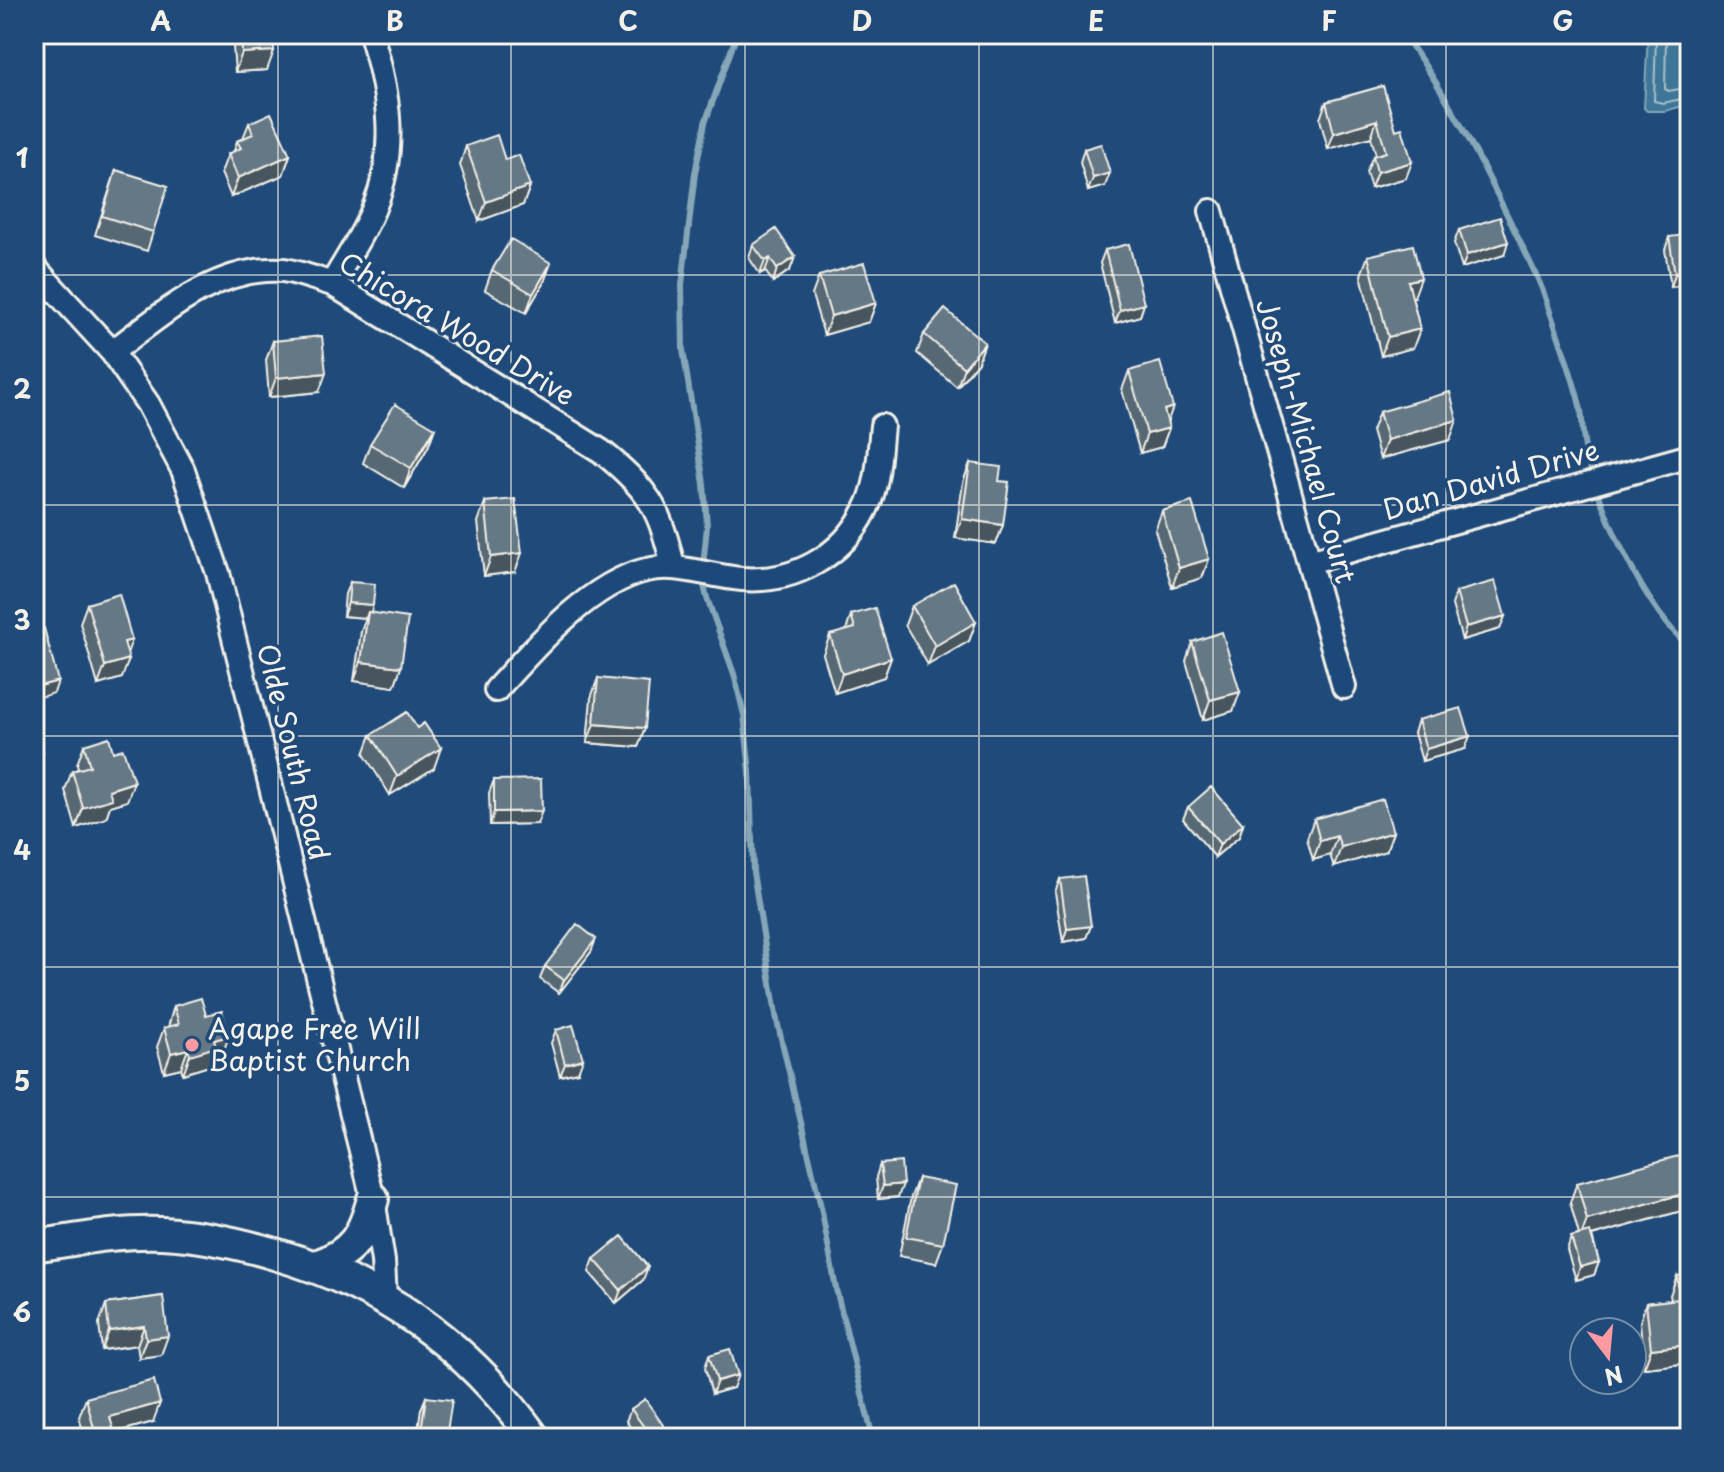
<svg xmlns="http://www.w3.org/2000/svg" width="1724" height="1472" viewBox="0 0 1724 1472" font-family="'Playpen Sans',sans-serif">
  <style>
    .water { fill: #3d7698; stroke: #86a7b8; stroke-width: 2 }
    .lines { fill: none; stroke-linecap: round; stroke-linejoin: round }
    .shore { stroke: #abc0c8; stroke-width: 2 }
    .stream { stroke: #86a7b8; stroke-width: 6 }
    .street-casing { stroke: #f4f1e8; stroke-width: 28 }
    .secondary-casing { stroke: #f4f1e8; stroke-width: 36 }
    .street { stroke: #1f4a7a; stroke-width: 22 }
    .secondary { stroke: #1f4a7a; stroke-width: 30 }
    .wall { fill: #576773; stroke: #f4f1e8; stroke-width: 2 }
    .shaded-wall { fill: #47545e; stroke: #f4f1e8; stroke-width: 2 }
    .building { fill: #657886; stroke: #f4f1e8; stroke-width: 2 }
    .grid { fill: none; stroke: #f4f1e8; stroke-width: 2; stroke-opacity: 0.55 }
    .poi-dot { fill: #ff9aa2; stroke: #1f4a7a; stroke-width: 3 }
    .labels { text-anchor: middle; stroke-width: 7; stroke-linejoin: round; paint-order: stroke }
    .street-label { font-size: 28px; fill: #f4f1e8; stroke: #1f4a7a }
    .poi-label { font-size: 28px; fill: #f4f1e8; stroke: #1f4a7a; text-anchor: start }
    .neatline { fill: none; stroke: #f4f1e8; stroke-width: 3 }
    .grid-label { font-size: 26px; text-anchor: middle; font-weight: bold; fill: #f4f1e8 }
  </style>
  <rect width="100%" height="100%" fill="#1f4a7a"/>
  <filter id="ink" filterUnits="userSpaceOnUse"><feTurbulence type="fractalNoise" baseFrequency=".0125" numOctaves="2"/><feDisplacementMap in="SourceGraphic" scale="16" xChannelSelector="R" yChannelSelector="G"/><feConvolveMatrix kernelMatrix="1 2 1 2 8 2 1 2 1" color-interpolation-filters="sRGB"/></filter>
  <g filter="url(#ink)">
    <path class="water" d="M1648,34H1690V104L1665,111H1647L1644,108Z"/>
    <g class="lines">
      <path class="shore" d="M1656,34L1654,101L1663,103L1690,97
        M1666,34L1665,89L1669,91L1690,87"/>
      <path class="stream" d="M1403,34C1447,93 1479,157 1511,223C1522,247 1535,270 1544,294C1556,330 1573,374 1581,410C1583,424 1582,438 1586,452C1599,508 1645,611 1690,647
        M703,566L707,526L704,484L683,350L682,285L695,173L705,123L737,34
        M702,577L707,598L734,674L744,715L750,772L753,872L777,1021L821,1207L836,1289L873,1438"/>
      <defs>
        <path id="street" d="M1211,211L1344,687
          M34,267L112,352L148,404L183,470L218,573L373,1199L383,1261L385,1298
          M332,284C346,259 363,235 374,208C398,150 389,93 371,34
          M112,352C161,315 217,265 283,270C299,272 316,279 332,284L601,451C647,488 661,508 673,567
          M1309,562L1690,456
          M496,690C534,648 588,584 646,570C677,562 711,577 742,579C794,583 843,556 866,509C879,484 879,453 882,426"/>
        <path id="secondary" d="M34,1246C76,1240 119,1231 162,1233C201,1235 238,1243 275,1254C386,1286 467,1345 534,1438
          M316,1266C354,1253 363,1235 373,1199"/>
      </defs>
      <use href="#street" class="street-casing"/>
      <use href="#secondary" class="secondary-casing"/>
      <use href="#street" class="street"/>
      <use href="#secondary" class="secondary"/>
    </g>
    <path class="wall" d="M232,34H273L267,70L235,72Z
      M1383,86L1406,178L1371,188L1366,172L1373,156L1376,155L1371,137L1328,149L1320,119L1326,102Z
      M249,123L290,155L283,175L231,197L221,173L228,154L234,151L237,141L243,138Z
      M466,146L505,160L530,186L523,205L479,221L460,165Z
      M1084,149L1105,186L1088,191L1080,162Z
      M116,170L153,232L147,251L95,235Z
      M1459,230L1504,255L1462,268L1454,243Z
      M1669,237L1686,247H1690V284L1671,287L1665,250Z
      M753,245L795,257L790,270L773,282L765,271L760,274L749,258Z
      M1105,250L1144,304L1140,316L1115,323L1100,263Z
      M1368,256L1414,297H1412L1420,329L1413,348L1381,356L1361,275Z
      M492,270L544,282L526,313L485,290Z
      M819,276L876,303L869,322L824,335L812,295Z
      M924,334L985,343L978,362L957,387L917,353Z
      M273,341L319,392L269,397L266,360Z
      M1129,371L1167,422L1169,428L1162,447L1140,453L1122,390Z
      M1379,412L1450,440L1380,459L1372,431Z
      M435,428L428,447L404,488L363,463L370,444Z
      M970,463L1003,525L996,544L955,538L963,482Z
      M485,502L515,572L484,576L478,522Z
      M1162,511L1209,559L1202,578L1172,587L1155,530Z
      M350,582L371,612L401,667L394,687L354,681L361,631L366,618L343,616L345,594Z
      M1456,592L1505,616L1500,629L1462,640L1452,605Z
      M87,604L127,653L122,678L98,685L80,623Z
      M912,606L976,622L969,641L928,665L905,625Z
      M851,615L891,658L884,677L835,693L823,654L830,635L846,631Z
      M1192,642L1240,692L1233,711L1203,720L1186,661Z
      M598,678L645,728L638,747L587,743L591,698Z
      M1418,720L1465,749L1422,761L1414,733Z
      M417,728L434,768L390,795L364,754L371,735Z
      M84,745L127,801L110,806L106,818L76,828L65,790L72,771L78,769L77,764Z
      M494,780L537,824L490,825L489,793Z
      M1188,807L1243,824L1239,837L1215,857L1183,819Z
      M1314,819L1393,832L1386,851L1334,867L1330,855L1313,860L1307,838Z
      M1060,879L1086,938L1063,942L1055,892Z
      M591,952L559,993L540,979L545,966Z
      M174,1006L206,1015L222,1055L212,1058L209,1066L183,1074L181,1068L164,1072L157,1047L164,1028L168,1027Z
      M556,1030L578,1072L560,1076L551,1043Z
      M880,1164L898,1197L878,1199L876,1177Z
      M918,1178L943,1244L936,1263L899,1256L911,1197Z
      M1577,1183L1685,1210L1592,1236L1599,1262L1594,1275L1576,1280L1567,1250L1571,1237L1579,1235L1570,1202Z
      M594,1259L643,1280L616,1303L589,1272Z
      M1677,1276L1690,1326H1686L1688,1345L1681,1364L1644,1368L1640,1322L1646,1303L1671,1300L1670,1295Z
      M163,1296L161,1355L139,1358L137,1345L102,1350L99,1324L106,1304Z
      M709,1355L733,1388L712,1394L705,1368Z
      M426,1397L446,1438H417L421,1409Z
      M86,1398L153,1422L113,1433L111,1438H85L79,1417Z
      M631,1409L672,1438H638L626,1421Z"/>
    <path class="shaded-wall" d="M39,43L34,56V45Z
      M274,51L267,70L235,72L242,53Z
      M1377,120L1371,137L1328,149L1334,133Z
      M290,155L283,175L231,197L238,178Z
      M1412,162L1406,178L1371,188L1377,172Z
      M1110,173L1105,186L1088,191L1093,178Z
      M530,186L523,205L479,221L486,202Z
      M1508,242L1504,255L1462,268L1467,255Z
      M795,257L790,270L773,282L777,269Z
      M770,258L765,271L760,274L765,261Z
      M551,263L544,282L526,313L533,294Z
      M1690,272V284L1671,287L1675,274Z
      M1421,278L1414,297L1401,300L1408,281Z
      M876,303L869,322L824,335L831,316Z
      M1144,304L1140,316L1115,323L1120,310Z
      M1420,329L1413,348L1381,356L1388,337Z
      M985,343L978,362L957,387L964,368Z
      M326,373L319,392L269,397L276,378Z
      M1173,407L1166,426L1164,410Z
      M1457,420L1450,440L1380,459L1387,440Z
      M435,428L428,447L404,488L411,468Z
      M1169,428L1162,447L1140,453L1147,434Z
      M962,519L1003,525L996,544L955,538Z
      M522,553L515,572L484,576L491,557Z
      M1209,559L1202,578L1172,587L1179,568Z
      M348,603L373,605L369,618L368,612L366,618L343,616Z
      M1505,616L1500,629L1462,640L1466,627Z
      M976,622L969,641L928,665L935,646Z
      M132,640L125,659L124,642Z
      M891,658L884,677L835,693L842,674Z
      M129,659L122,678L98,685L105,666Z
      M361,662L401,667L394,687L354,681Z
      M58,681L54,693L34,699V693L36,687Z
      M1240,692L1233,711L1203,720L1210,700Z
      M594,724L645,728L638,747L587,743Z
      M1470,736L1465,749L1422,761L1426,749Z
      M441,748L434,768L390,795L397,776Z
      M43,753L41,759L34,761V756Z
      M134,782L127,801L110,806L106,818L76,828L83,808L109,790Z
      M542,811L537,824L490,825L494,812Z
      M1243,824L1239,837L1215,857L1220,844Z
      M1393,832L1386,851L1334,867L1341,847Z
      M1337,836L1330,855L1313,860L1320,841Z
      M1091,926L1086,938L1063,942L1067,929Z
      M596,939L591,952L559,993L564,980Z
      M229,1036L222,1055L212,1058L209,1066L183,1074L190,1055L214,1040Z
      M188,1049L181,1068L164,1072L171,1053Z
      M583,1059L578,1072L560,1076L565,1064Z
      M903,1184L898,1197L878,1199L883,1186Z
      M1690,1192V1197L1685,1210L1580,1239L1587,1220Z
      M1599,1262L1594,1275L1576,1280L1580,1267Z
      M648,1267L643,1280L616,1303L621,1290Z
      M1684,1308H1690V1326L1677,1327Z
      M144,1326L137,1345L102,1350L109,1331Z
      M168,1336L161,1355L139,1358L146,1339Z
      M1688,1345L1681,1364L1644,1368L1651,1349Z
      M738,1375L733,1388L712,1394L717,1381Z
      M160,1403L153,1422L113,1433L111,1438H96L110,1417Z"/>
    <path class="building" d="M34,34H36L39,43L34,45Z
      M241,34H273L274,51L242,53Z
      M1383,86L1396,130L1402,128L1412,162L1377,172L1373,156L1386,152L1377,120L1334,133L1326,102Z
      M271,113L290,155L238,178L228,154L241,148L237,141L253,134L249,123Z
      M497,135L505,160L519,155L530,186L486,202L466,146Z
      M1101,144L1110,173L1093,178L1084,149Z
      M116,170L168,186L153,232L102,216Z
      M1500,217L1508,242L1467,255L1459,230Z
      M776,229L795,257L777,269L770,258L765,261L753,245Z
      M1684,235L1686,247H1690V272L1675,274L1669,237Z
      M511,239L551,263L533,294L492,270Z
      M1129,244L1144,304L1120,310L1105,250Z
      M1413,245L1421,278L1408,281L1420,329L1388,337L1368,256Z
      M864,263L876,303L831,316L819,276Z
      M945,309L985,343L964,368L924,334Z
      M322,336L326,373L276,378L273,341Z
      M1160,362L1173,407L1164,410L1169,428L1147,434L1129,371Z
      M1450,392L1457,420L1387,440L1379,412Z
      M395,404L435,428L411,468L370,444Z
      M970,463L1001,467L999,481L1009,482L1003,525L962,519Z
      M515,499L522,553L491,557L485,502Z
      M1192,502L1209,559L1179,568L1162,511Z
      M1495,581L1505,616L1466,627L1456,592Z
      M350,582L375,584L373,605L348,603Z
      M954,582L976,622L935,646L912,606Z
      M119,594L132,640L124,642L129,659L105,666L87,604Z
      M875,608L891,658L842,674L830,635L855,628L851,615Z
      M368,612L408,618L401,667L361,662Z
      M44,628L58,681L36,687L34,679V631Z
      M1222,632L1240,692L1210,700L1192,642Z
      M598,678L649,683L645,728L594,724Z
      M1461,708L1470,736L1426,749L1418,720Z
      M407,712L417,728L424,723L441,748L397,776L371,735Z
      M38,736L43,753L34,756V737Z
      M109,737L113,752L123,749L134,782L109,790L112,799L83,808L72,771L90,766L84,745Z
      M541,779L542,811L494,812V780Z
      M1211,787L1243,824L1220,844L1188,807Z
      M1383,799L1393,832L1341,847L1337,836L1320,841L1314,819Z
      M1084,876L1091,926L1067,929L1060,879Z
      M577,924L596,939L564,980L545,966Z
      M201,998L206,1015L222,1011L229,1036L214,1040L216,1047L190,1055L188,1049L171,1053L164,1028L179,1024L174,1006Z
      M573,1025L583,1059L565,1064L556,1030Z
      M1682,1155L1690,1183V1192L1587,1220L1577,1183Z
      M901,1162L903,1184L883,1186L880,1164Z
      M918,1178L956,1185L943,1244L906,1237Z
      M1590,1232L1599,1262L1580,1267L1571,1237Z
      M622,1236L648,1267L621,1290L594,1259Z
      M1690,1275V1308H1684L1688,1345L1651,1349L1646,1303L1680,1299L1677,1276Z
      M163,1296L168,1336L146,1339L144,1326L109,1331L106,1304Z
      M730,1349L738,1375L717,1381L709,1355Z
      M154,1380L160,1403L110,1417L114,1432L96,1436L86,1398Z
      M426,1397L452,1400L446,1438H420Z
      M645,1399L672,1438H652L631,1409Z"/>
  </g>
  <path class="grid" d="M278,34V1438M511,34V1438M745,34V1438M979,34V1438M1213,34V1438M1446,34V1438M34,275H1690M34,505H1690M34,736H1690M34,967H1690M34,1197H1690"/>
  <circle class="poi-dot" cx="192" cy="1045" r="8"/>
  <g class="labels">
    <g class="street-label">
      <text transform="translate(457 329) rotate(31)" y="10">Chicora Wood Drive</text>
      <text transform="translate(1306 441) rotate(74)" y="10">Joseph-Michael Court</text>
      <text transform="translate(1491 480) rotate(-16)" y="10">Dan David Drive</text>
      <text transform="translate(293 752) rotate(76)" y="10">Olde South Road</text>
    </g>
    <g class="poi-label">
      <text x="208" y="1039">Agape Free Will<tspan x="208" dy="32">Baptist Church</tspan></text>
    </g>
  </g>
  <rect width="1724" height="1472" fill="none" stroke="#1f4a7a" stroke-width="88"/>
  <g transform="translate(1608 1356) rotate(164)"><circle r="38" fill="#1f4a7a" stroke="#748da6" stroke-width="2"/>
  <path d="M0-6L14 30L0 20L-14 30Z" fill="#ff9aa2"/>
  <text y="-12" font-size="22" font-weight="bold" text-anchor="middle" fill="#f4f1e8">N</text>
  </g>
  <rect x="44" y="44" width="1636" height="1384" class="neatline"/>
  <g class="grid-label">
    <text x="161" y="31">A</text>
    <text x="395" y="31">B</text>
    <text x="628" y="31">C</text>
    <text x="862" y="31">D</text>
    <text x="1096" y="31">E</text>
    <text x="1329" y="31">F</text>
    <text x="1563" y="31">G</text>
    <text x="22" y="168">1</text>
    <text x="22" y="399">2</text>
    <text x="22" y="630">3</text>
    <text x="22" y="860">4</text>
    <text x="22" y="1091">5</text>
    <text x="22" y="1322">6</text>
  </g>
</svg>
